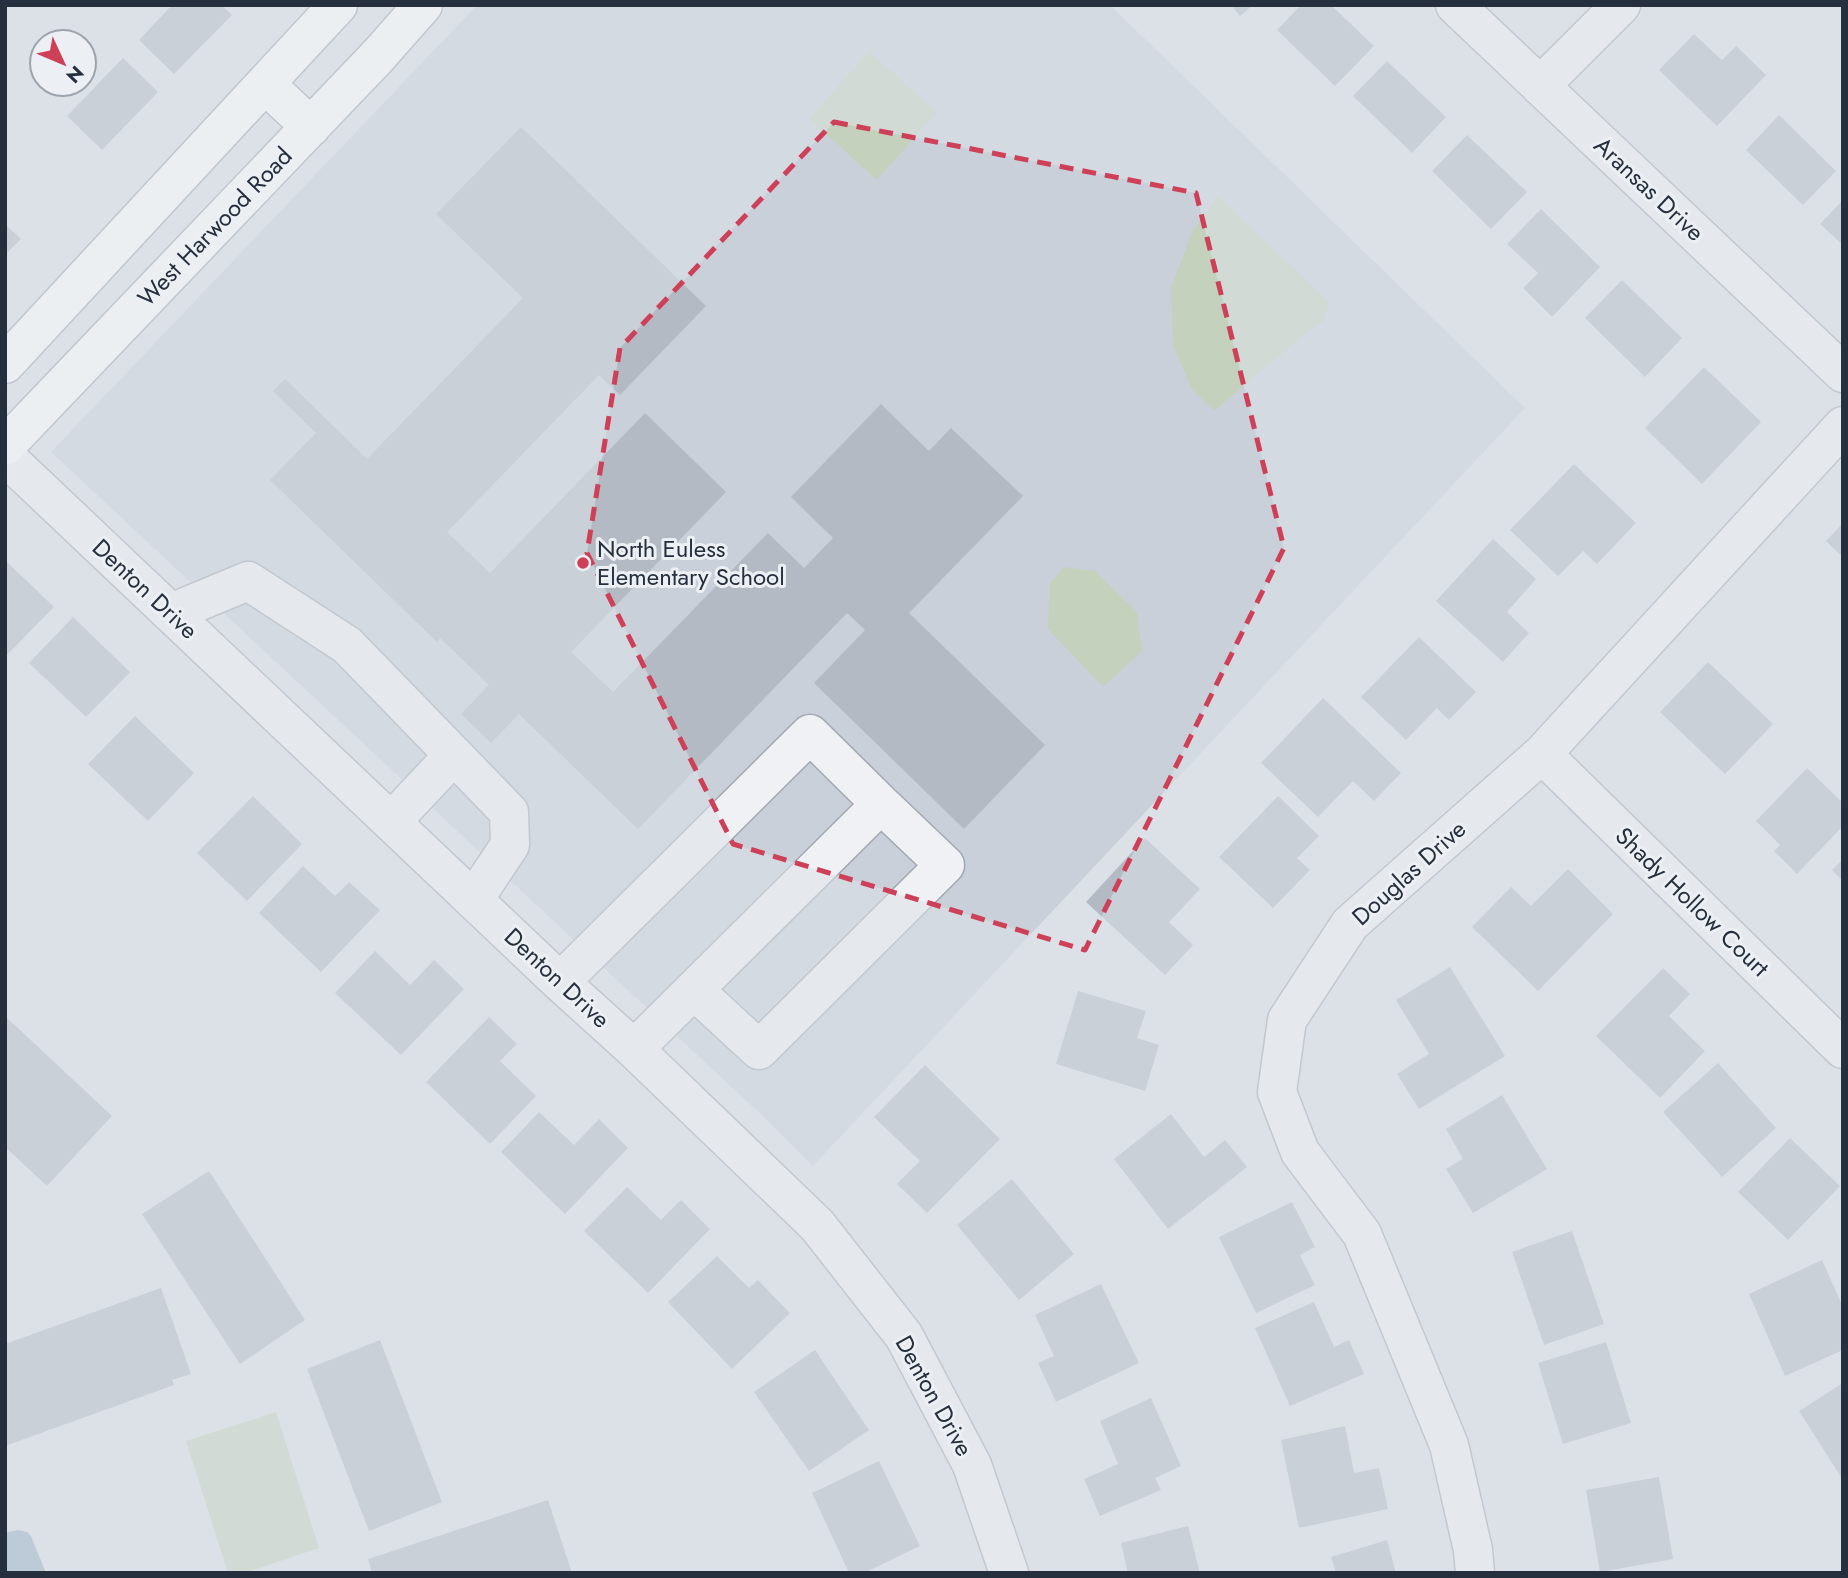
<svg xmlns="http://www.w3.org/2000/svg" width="1848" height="1578" viewBox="0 0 1848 1578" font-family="Jost,sans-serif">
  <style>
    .built { fill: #cad0d9 }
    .green { fill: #c3d1bd }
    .water { fill: #97afc8 }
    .building { fill: #b4bac3 }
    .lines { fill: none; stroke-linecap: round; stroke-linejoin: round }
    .minor-casing { stroke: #a2a8b1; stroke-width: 41 }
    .major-casing { stroke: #9ca5b2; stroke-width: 41 }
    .minor { stroke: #eff1f5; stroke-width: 38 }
    .major { stroke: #fff; stroke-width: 38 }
    .marked { fill: none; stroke: #ce3f58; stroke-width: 5; stroke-dasharray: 14 9; stroke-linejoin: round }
    .poi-dot { fill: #ce3f58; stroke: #ecf0f4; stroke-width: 2.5 }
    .labels { text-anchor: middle; stroke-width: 6; stroke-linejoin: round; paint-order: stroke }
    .street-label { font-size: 24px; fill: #262f3d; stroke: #ecf0f4 }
    .poi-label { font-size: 24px; fill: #262f3d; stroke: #ecf0f4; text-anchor: start }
  </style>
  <rect width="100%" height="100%" fill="#dce1e7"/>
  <path class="built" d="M477,5H1110L1525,408L813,1166L769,1122L51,452Z"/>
  <path class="green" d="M869,51L937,112L877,180L809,119Z
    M1218,196L1330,303L1325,320L1310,330L1214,411L1191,388L1173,345L1171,288L1192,232Z
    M1063,567L1095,571L1137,612L1142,651L1103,687L1048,629L1050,584Z
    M276,1412L319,1548L244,1573H228L186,1441Z"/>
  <path class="water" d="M18,1530L27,1532L31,1536L46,1573H6L5,1535L8,1532Z"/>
  <path class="building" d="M172,5H222L232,15L174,74L139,40Z
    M1231,5H1253L1240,16Z
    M1301,5H1331L1374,46L1335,86L1277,30Z
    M1694,34L1722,60L1736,46L1766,75L1717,126L1659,70Z
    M123,58L158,92L102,150L67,116Z
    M1387,61L1446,117L1412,153L1353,96Z
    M1779,115L1836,171L1803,205L1746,150Z
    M521,127L706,306L620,395L599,375L447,532L490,573L645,413L726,492L571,652L613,692L768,533L804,568L833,538L791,497L881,404L929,451L951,428L1023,496L909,613L1045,745L964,829L814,683L865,630L847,613L638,829L519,714L491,743L461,714L489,685L440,638L437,642L270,480L316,433L273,391L285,379L367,459L523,298L436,214Z
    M1467,135L1527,192L1491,229L1432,171Z
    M1843,200V245L1820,224Z
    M1541,209L1600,267L1552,317L1523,288L1538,273L1507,244Z
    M5,224L21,239L5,255Z
    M1622,280L1682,338L1645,377L1585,318Z
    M1704,367L1761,422L1702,484L1645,428Z
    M1574,464L1636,523L1597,564L1583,551L1558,576L1510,530Z
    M1843,523V557L1826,541Z
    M1493,539L1536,579L1507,612L1529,633L1503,662L1436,601Z
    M5,560L54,607L5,657Z
    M73,617L130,672L86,717L29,663Z
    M1419,637L1476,692L1449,720L1437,708L1406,740L1361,697Z
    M1708,662L1773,724L1725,774L1660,712Z
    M1323,698L1401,773L1374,801L1353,781L1318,817L1261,763Z
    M135,716L194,773L148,821L88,764Z
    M1807,768L1843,803V826L1797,874L1774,851L1780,845L1756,821Z
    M253,796L302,844L247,901L197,853Z
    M1278,796L1319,836L1297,858L1310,870L1273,908L1219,857Z
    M1145,838L1200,889L1169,922L1193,945L1165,975L1086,902Z
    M1843,859V881L1832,870Z
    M303,866L335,896L349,882L380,910L321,972L259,913Z
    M1568,869L1613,914L1538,991L1472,927L1511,887L1531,906Z
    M375,951L410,985L434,960L464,989L401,1055L335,993Z
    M1450,967L1505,1056L1419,1109L1397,1074L1429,1054L1396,1000Z
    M1663,968L1690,994L1669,1016L1705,1051L1660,1098L1596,1036Z
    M1078,991L1146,1011L1137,1038L1159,1045L1145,1091L1056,1064Z
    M5,1016L112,1116L47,1186L5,1147Z
    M489,1017L517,1044L500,1061L536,1096L490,1144L426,1082Z
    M1718,1063L1776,1128L1722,1177L1663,1112Z
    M925,1065L1000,1139L927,1213L897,1184L920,1161L874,1117Z
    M1502,1095L1547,1169L1473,1213L1446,1169L1463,1159L1446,1129Z
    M539,1112L574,1145L599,1119L628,1148L565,1214L501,1152Z
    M1171,1114L1204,1157L1225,1140L1247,1167L1168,1229L1114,1159Z
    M1790,1138L1840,1186L1788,1240L1738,1192Z
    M209,1171L305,1320L240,1364L142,1214Z
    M1012,1179L1074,1254L1019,1300L957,1225Z
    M627,1187L661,1220L681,1200L710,1229L648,1293L584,1231Z
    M1292,1202L1315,1247L1300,1255L1315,1285L1256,1313L1219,1237Z
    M1572,1231L1604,1324L1544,1345L1512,1252Z
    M717,1256L749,1288L758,1280L790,1313L732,1369L668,1302Z
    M1822,1260L1843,1307V1350L1785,1376L1749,1294Z
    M1101,1284L1139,1363L1056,1402L1038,1363L1054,1356L1035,1315Z
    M161,1288L191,1374L172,1380L174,1385L5,1446V1344Z
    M1314,1302L1334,1347L1349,1340L1364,1374L1290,1406L1255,1328Z
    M380,1340L442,1502L369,1531L307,1369Z
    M1606,1342L1631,1423L1563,1444L1538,1363Z
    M815,1350L869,1430L809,1471L754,1392Z
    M1843,1383V1480L1799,1411Z
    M1151,1398L1181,1466L1155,1478L1161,1490L1100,1516L1084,1479L1118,1464L1100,1421Z
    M1345,1426L1354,1473L1379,1468L1388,1509L1299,1528L1281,1440Z
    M879,1461L920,1546L864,1573H849L812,1493Z
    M1659,1477L1673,1559L1600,1572L1586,1490Z
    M548,1500L572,1573H372L368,1559Z
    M1188,1526L1200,1573H1128L1121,1543Z
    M1387,1540L1396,1573H1336L1331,1557Z"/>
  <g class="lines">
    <defs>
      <path id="minor" d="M1455,5L1843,373
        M1540,86L1621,5
        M5,456L560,982L634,1049L817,1225L904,1336L972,1465L1009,1573
        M171,613L248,581L347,645L509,812L510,845L474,899
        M1542,754L1843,1049
        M391,822L454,755
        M560,982L810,734L881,804L634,1049
        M694,990L759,1050L945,865L881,804
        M1475,1573L1473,1550L1449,1445L1362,1234L1300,1152L1277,1092L1287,1020L1350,924L1542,754L1843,426"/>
      <path id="major" d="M265,84L311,127
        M5,364L338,5
        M5,446L378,56L423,5"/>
    </defs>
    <use href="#minor" class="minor-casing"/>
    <use href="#major" class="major-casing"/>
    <use href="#minor" class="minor"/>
    <use href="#major" class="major"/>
  </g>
  <path d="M0 0H1848V1578H0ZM834,122L1196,193L1284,548L1085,950L733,844L587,553L620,348Z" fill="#dce1e7" fill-opacity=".55" fill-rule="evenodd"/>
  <path class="marked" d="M834,122L1196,193L1284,548L1085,950L733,844L587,553L620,348Z"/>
  <circle class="poi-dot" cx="583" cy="563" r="7"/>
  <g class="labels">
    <g class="street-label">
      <text transform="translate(1649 189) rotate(43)" y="8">Aransas Drive</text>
      <text transform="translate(215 227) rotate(-46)" y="8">West Harwood Road</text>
      <text transform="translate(145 589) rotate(43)" y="8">Denton Drive</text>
      <text transform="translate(1409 873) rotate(-42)" y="8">Douglas Drive</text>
      <text transform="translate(1692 902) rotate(44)" y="8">Shady Hollow Court</text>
      <text transform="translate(557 978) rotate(43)" y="8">Denton Drive</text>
      <text transform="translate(934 1396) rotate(61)" y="8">Denton Drive</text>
    </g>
    <g class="poi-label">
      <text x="597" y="557">North Euless<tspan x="597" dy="28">Elementary School</tspan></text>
    </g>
  </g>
  <rect width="1848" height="1578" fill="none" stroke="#262f3d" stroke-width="14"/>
  <g transform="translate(63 63) rotate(134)"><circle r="33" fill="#ecf0f4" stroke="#9da3ab" stroke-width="2"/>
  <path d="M0-5L12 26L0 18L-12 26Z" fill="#ce3f58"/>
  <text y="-10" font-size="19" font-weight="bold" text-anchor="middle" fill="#262f3d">N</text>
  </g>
</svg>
